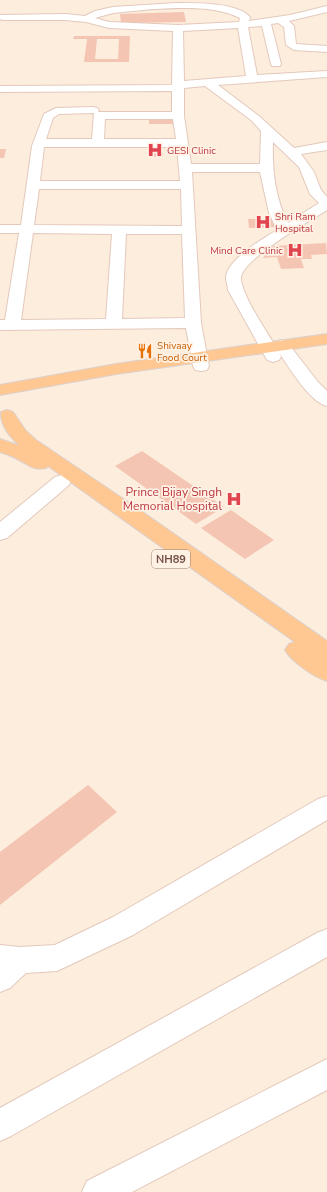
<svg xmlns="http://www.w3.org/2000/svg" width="327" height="1192" viewBox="0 0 327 1192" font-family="'Nunito Sans',sans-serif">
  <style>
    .building { fill: #f4c5b3; fill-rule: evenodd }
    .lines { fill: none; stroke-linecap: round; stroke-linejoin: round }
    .minor-casing { stroke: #e3c9bc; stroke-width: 2 }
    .major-casing { stroke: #dbd1cf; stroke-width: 2 }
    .minor { fill: #fff; fill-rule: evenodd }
    .major { fill: #ffc892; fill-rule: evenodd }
    .labels { text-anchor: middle; stroke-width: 3.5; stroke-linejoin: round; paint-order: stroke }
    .far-health-label { font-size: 10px; fill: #be3a42; stroke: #fff1e4; text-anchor: start }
    .far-food-label { font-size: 10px; fill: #c56008; stroke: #fff1e4; text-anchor: start }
    .shield { fill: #fff1e4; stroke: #9d8075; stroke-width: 1 }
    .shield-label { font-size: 11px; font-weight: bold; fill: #734f45 }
    .health-label { font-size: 12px; fill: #be3a42; stroke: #fff1e4; text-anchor: end }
  </style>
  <rect width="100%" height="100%" fill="#fdeddd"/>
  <path class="building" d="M184,12L186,22L121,23L120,14Z
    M74,36H130L129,62H84L87,39H73ZM97,39H119L118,59H95Z
    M149,117H175L176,124H149Z
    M149,146H159V153H163V157H149Z
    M0,149H6L4,158H0Z
    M248,219H274L276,227L249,228Z
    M326,243L327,254L311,255L312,259H301L304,268L281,269L277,257L263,258L273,246Z
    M142,451L224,507L196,524L115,466Z
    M231,510L274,540L245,559L201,528Z
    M88,785L117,812L0,905V852Z"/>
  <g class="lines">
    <defs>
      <path id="minor" d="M176,3C194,3 237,2 250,17L249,21L290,15L327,6V12L289,21L294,26L296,44L327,46V52L294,50L286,45L284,27L278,23L271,24L281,64L280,66H272L271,64L262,26L248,27L257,75L327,71V77L218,85L259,116L294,148L327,142V150L301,154L314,172L321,190L327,197V210C311,220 239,261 241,279C243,297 264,327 274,344L275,342L281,340L287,342L318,382L327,391V406C310,402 290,369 280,354L281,357L279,360L273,362L267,360L228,290C228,286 226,281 226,278C226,260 264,238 277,230L269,213L260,172H192L201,323L209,366L207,370L201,371L195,370L193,366L186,328L0,330V320H5L19,233H0V225H21L32,146L44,114L56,108L93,107L97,108L99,110L98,112H172V91L0,92V86L172,85L173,31L109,28L86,22L65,20H2L0,19V15L65,14L85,16L95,11L113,7ZM153,9C181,8 214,5 240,18L239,22L178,25L109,22L95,18L113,13ZM238,28L246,76L184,81L183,31ZM205,86L251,120L261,131L260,164H191L184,116V88ZM94,113L92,139H46L53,118L59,114ZM105,119H173L176,139H104ZM273,142L299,167L310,194L319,203L288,223C275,198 272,169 273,142ZM44,147H177L180,181H40ZM39,189H181L182,226L34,225ZM33,233L112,234L106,319L21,320ZM126,234H182L185,318L122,319Z
        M62,475L69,477L71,481L69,485L7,538L0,540V522L55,477Z
        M327,796V820L133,935L57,971L26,973L10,988L0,992V945L20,947L55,945L113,917L318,799Z
        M327,929V957L11,1136L0,1141V1108L317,933Z
        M327,1059V1090L132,1192H82L87,1181Z"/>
      <path id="major" d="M327,334V344L116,374L0,395V385L116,364Z
        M7,410L13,412L26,431L36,440L144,513L327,641V681C314,677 292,662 285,650L289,644L295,642L48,466L46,468C34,471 29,465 19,460C13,456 6,454 0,452V439L20,446C11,438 0,425 1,412Z"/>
    </defs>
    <use href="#minor" class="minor-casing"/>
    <use href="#major" class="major-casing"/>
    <use href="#minor" class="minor"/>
    <use href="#major" class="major"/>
  </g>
  <defs>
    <symbol id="hospital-bare" viewBox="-9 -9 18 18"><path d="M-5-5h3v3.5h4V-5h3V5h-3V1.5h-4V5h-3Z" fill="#e0444e" stroke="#fff1e4" stroke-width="2.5" paint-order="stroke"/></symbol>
    <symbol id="restaurant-bare" viewBox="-9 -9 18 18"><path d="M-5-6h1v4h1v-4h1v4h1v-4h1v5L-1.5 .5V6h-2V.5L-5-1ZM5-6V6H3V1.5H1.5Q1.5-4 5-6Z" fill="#e8710a" stroke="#fff1e4" stroke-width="2.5" paint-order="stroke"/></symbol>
  </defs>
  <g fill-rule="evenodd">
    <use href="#hospital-bare" x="144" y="139" width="22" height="22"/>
    <use href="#hospital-bare" x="252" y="211" width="22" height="22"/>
    <use href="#hospital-bare" x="284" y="239" width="22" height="22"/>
    <use href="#restaurant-bare" x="134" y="340" width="22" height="22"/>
    <use href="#hospital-bare" x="223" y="488" width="22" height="22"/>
  </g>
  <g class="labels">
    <g class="far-health-label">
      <text x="167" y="154">GESI Clinic</text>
      <text x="275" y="220">Shri Ram<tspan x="275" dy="12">Hospital</tspan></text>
      <text x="283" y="254" text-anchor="end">Mind Care Clinic</text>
    </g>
    <g class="far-food-label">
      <text x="157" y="349">Shivaay<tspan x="157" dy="12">Food Court</tspan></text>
    </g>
    <rect class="shield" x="152" y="550" width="38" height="18" rx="3"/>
    <g class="shield-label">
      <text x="171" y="563">NH89</text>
    </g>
    <g class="health-label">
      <text x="222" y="496">Prince Bijay Singh<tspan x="222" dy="14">Memorial Hospital</tspan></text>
    </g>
  </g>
</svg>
